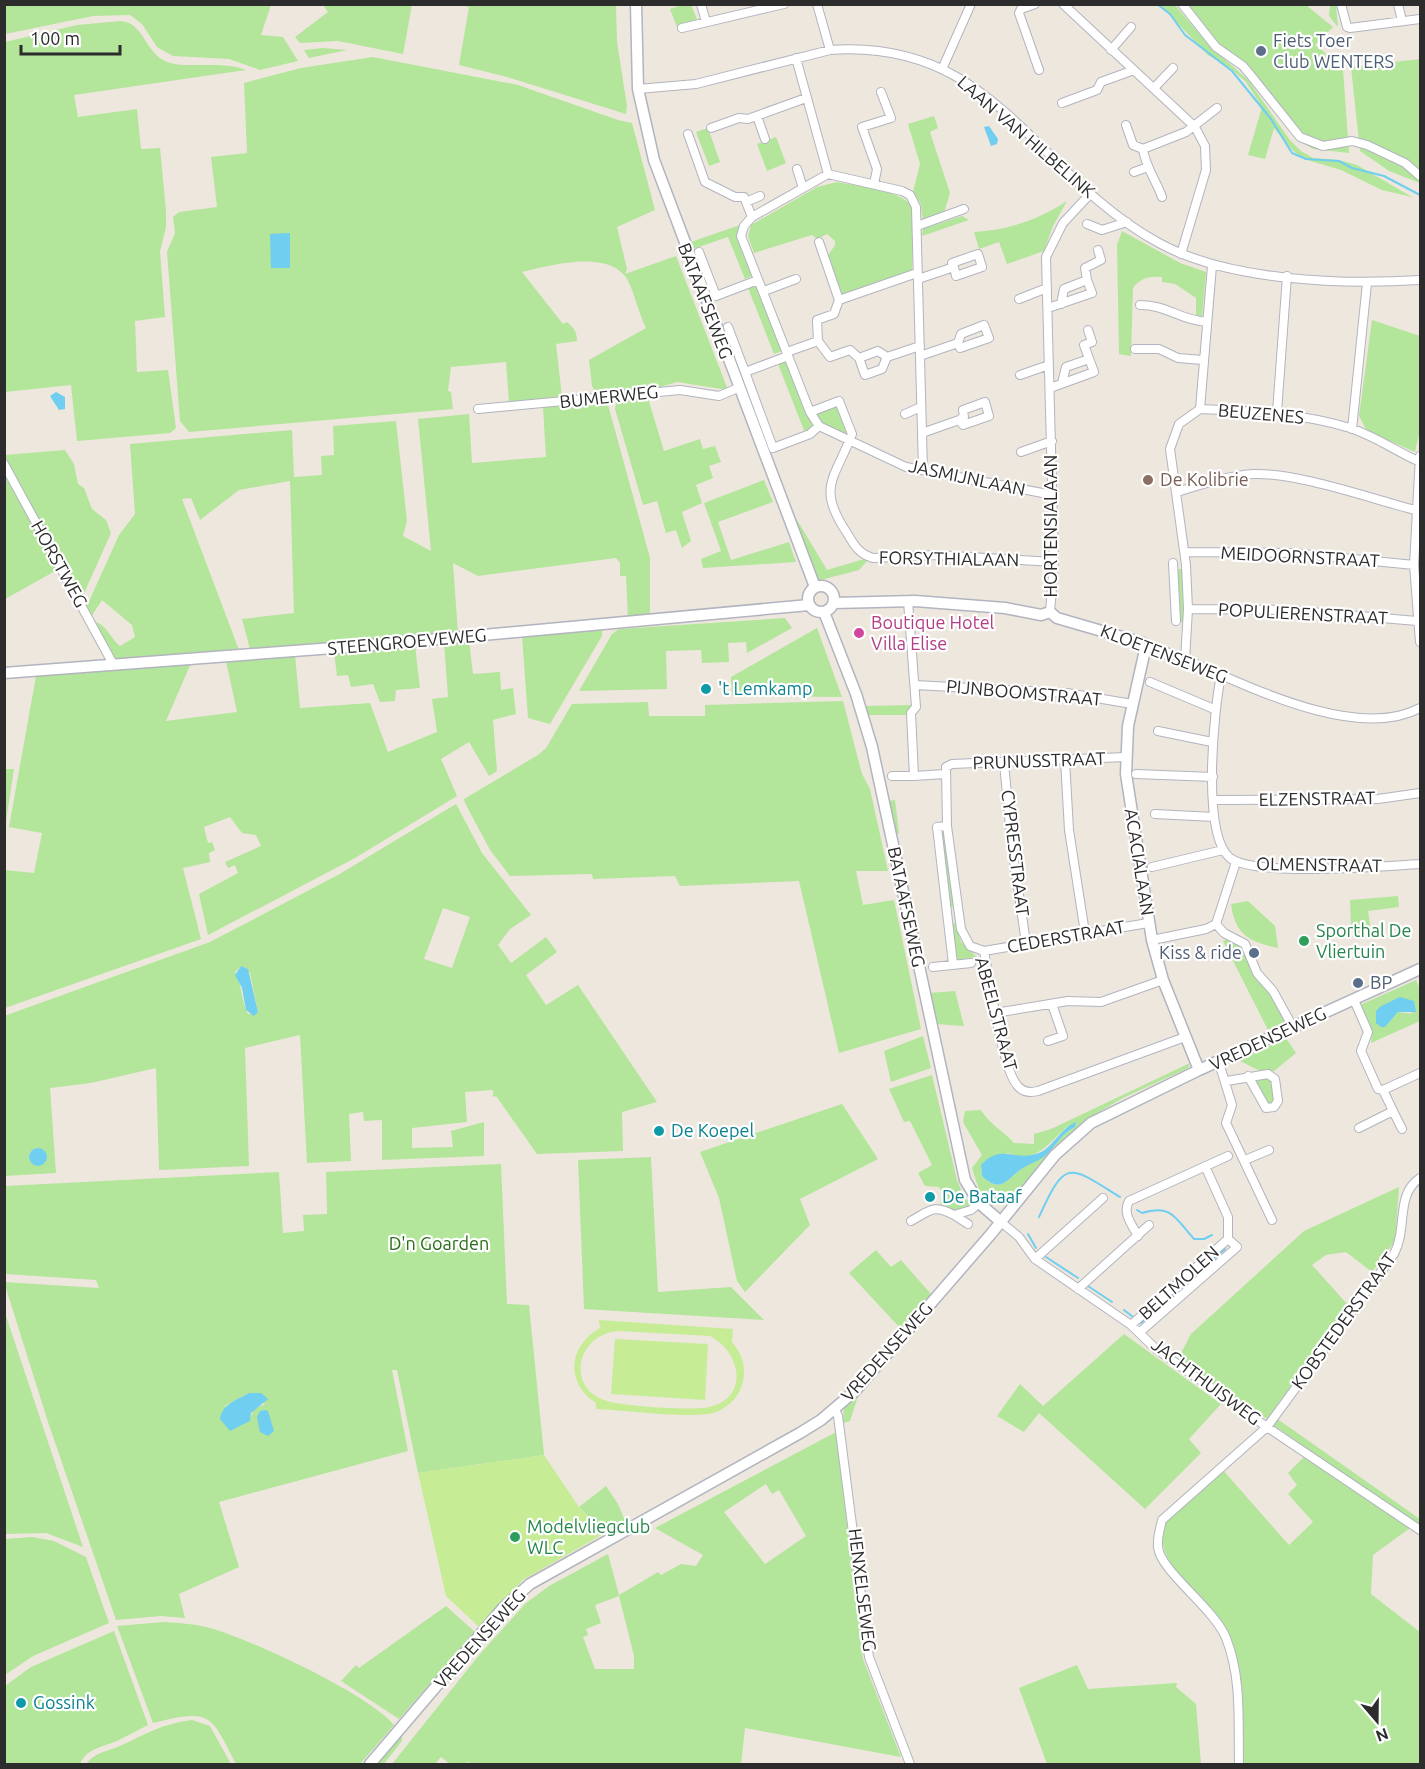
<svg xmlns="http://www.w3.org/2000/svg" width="1425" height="1769" viewBox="0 0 1425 1769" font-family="Ubuntu,sans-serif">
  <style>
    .green { fill: #b3e59a; fill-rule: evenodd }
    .pitch { fill: #c7ec96; fill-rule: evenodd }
    .water { fill: #70cef0 }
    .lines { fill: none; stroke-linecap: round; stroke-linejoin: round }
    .stream { stroke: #70cef0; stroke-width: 2 }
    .street-casing { stroke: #b2b4bf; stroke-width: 10 }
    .secondary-casing { stroke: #b2b4bf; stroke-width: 13 }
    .street { stroke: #fff; stroke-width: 8 }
    .secondary { stroke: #fff; stroke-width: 10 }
    .service-dot { fill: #5c6f8a; stroke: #fff; stroke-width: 2 }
    .education-dot { fill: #8d6e63; stroke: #fff; stroke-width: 2 }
    .hotel-dot { fill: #d1479c; stroke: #fff; stroke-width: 2 }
    .culture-dot { fill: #0f9aa8; stroke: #fff; stroke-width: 2 }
    .leisure-dot { fill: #2e9e5b; stroke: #fff; stroke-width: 2 }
    .labels { text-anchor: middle; stroke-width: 4.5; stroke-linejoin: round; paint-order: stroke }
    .service-label { font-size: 18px; fill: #4e5e75; stroke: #fff; text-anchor: start }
    .street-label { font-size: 18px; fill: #2c2c2c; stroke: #fff }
    .education-label { font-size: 18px; fill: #785e54; stroke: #fff; text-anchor: start }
    .hotel-label { font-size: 18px; fill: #b23c85; stroke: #fff; text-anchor: start }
    .culture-label { font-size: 18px; fill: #0d838f; stroke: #fff; text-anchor: start }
    .leisure-label { font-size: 18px; fill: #27864d; stroke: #fff; text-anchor: start }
    .park-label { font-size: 18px; fill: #2a6b1a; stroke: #fff }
  </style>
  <rect width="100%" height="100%" fill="#eee7de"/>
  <path class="green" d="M1245,4L1306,5L1333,27L1315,45L1336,61L1342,55L1349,153L1313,149L1298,140L1263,87L1214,42L1184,5Z
    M4,5H271L261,35L283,37L298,61L260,70L229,59L173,56L157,47L142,24L130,15L93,16L5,34Z
    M323,5H412L403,54L338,41L300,43L295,37L328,12Z
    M459,5H616L617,42L627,106L626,114L507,77L459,65L469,7Z
    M682,5H691L697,19L677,27L670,9Z
    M1160,5H1175L1207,43L1249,81L1289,139L1301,151L1313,158L1339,160L1357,165L1412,197L1382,190L1341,170L1304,159L1292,150L1274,128L1265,159L1248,155L1262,107L1246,82L1230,68L1208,55Z
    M1330,5H1336L1338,27L1329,16Z
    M121,21C143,23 145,50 163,60C182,71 221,59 246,70L74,95L78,117L137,109L141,149L160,148L166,211V227L160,251L165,317L135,321L137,372L168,370L176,428L170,433L77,441L71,385L5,392V42L77,25Z
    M323,48L347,50L309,58L304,50Z
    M373,57L518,85L618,120L632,123L655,210L617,227L627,269L625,274L676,256L728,390L677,382L646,391L597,396L592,386L589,360L646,328C639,315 632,284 625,276C603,250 549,266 522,272L563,324L567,322C574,328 577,332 577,341L556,344L562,397L509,403L506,362L451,367L448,391L451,392L453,409L189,432L180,421L167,252L175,233L173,217L179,212L217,207L211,157L247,153L244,83L301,68Z
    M1420,59V183L1389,171L1360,151L1351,67Z
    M934,116L938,128L930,132L950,193L944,213L923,221L921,204L913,192L920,164L908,124Z
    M708,128L720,162L709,166L696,132Z
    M776,137L786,163L767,171L757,144Z
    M837,182C856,186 904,190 913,208L912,272L842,295L827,257L835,245V241L827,234L817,239L812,235L754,253L748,236L751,225L817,187Z
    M1067,201L1053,226L1044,251L1007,264L999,242L979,249L974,232C1008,230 1038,220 1067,201Z
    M962,216L969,220L922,236L923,229Z
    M740,225L739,237L752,276L745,279L728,237L690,250L688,243Z
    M1122,231L1180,263L1206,272L1202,317H1196V298L1175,284L1162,282V277C1150,276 1140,278 1133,288L1131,356L1119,354L1117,245Z
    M757,285L782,351L774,354L748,288Z
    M1372,320L1420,336V430L1415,452L1367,431L1359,416Z
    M788,361L814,427L805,433L778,364Z
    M648,398L664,451L700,439L703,449L715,446L721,462L709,466L713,478L696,485L702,503L682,512L691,541L682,548L676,530L666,533L657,501L643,505L615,409L617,400Z
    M607,401L650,558V617L628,619L626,576H620V563L616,558L478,576L453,563L458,633L250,649L242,619L294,613L290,481L239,490L200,520L191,498L182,499L239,650L115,661L94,622C106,623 110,638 120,646L135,637L132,625L102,600L91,617L86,608L119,535L135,514L130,444L292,430L294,477L322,475L321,456L334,455L333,426L396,421L407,521L403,536L431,551L418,419L469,414L472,463L546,457L543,407Z
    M838,406L848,434V436L820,422L815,414Z
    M65,450L74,464L78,484L84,488L92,509L106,520L111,533L81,600L5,458L4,455Z
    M4,474L57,570L5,599H4Z
    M764,480L773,502L718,522L731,560L789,542L796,562L703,568L701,559L721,551L704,503Z
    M788,505L827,570L864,559L867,561L859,570L817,581Z
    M1175,569H1183L1185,622H1180L1179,603H1176Z
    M785,618L792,628L747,653L746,642L728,643L729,662L702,663L701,650L666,651L667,689L579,691L612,634L619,629Z
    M817,628L842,697L732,696L731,677Z
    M602,629V636L550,724L528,718L522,636Z
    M469,641L473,674L500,672L501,690L513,688L516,714L493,720L497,771L489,776L469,742L441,759L457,796L355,858L208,935L199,894L238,873L235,865L228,868L225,862L261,846L256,835L242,833L230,817L204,827L208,843L212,842L215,850L209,853L210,862L183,868L201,939L5,1008L4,870L34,873L42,833L9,827L36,676L191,663L166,721L237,712L226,661L295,655L300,708L370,703L388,752L437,732L432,699L448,697L444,643Z
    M415,645L420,688L396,690L395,701L380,702L373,684L351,687L348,675L337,676L334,651Z
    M843,701L862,774L870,789L888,871H856L863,905L894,900L921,1029L839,1053L799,881L680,886L675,876L593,879L592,874L510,876L490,850L465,803L464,799L538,755L546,748L572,704L648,702L649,716H705V705Z
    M912,705L906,713L908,715H867L863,706Z
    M5,769H14L5,828L4,769Z
    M895,800L899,833L895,835L887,801Z
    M456,804L482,853L531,915L510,929L498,945L511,963L546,937L557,952L526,975L546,1005L578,985L657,1102L622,1112L623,1151L537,1154L496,1096L493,1097V1090L465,1092L467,1122L412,1128V1148L453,1147L451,1131L484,1122V1156L382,1160V1120L364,1121L363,1112L349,1114L351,1161L307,1163L300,1035L245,1048L249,1166L159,1170L156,1068L91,1083L50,1088L56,1173L5,1176L4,1016L210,942L338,875ZM443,908L470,917L452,968L424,959ZM241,966L250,973L258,1012L248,1014C241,1001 242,985 235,972ZM37,1148L44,1151L46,1158L44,1163L35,1165L29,1157L30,1152Z
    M942,829L944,830L954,907H949Z
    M1398,896L1399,907L1368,911L1371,930L1355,937L1351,927L1350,900Z
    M1248,901L1275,926L1278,948C1250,942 1235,935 1231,904Z
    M955,923L961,942L977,957L956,960L951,924Z
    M1227,939L1245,946L1289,1025L1270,1034L1223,941Z
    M1416,980L1420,989V1021L1371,1043L1372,1032L1360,1005ZM1391,1001L1414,1014L1398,1012L1385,1027Z
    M955,991L964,1026L936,1024L929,993Z
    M923,1036L931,1068L891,1082L884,1051Z
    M1286,1038L1296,1053L1274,1071L1258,1070L1238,1060Z
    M1190,1063L1188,1068L1123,1098L1085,1120L1014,1198L996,1205L981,1196L972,1168L982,1155L963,1122L965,1111L981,1110C989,1124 1005,1132 1014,1143L1034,1144V1134L1051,1129ZM1067,1127H1075C1062,1133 1058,1143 1048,1152C1040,1160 1029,1163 1020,1170C1006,1180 1001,1194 982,1176L981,1165L1008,1153C1036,1165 1048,1143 1067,1127Z
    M932,1075L957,1180L963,1195L972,1206L955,1212L940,1204L943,1194L939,1187L925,1186L918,1173L932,1165L910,1121L904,1122L889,1089Z
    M1266,1077L1272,1081L1274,1099L1270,1104L1265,1103L1255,1079Z
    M842,1104L878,1159L800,1199L810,1225L745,1292L737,1281L719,1198L700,1152Z
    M651,1157L658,1292L731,1287L764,1320L584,1309L578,1160Z
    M501,1164L507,1304L529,1305L544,1455L418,1473L397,1370H392L408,1451L219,1502L239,1567L179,1594L185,1618L161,1616L116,1620L48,1422L4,1282L99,1288L96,1280L5,1274V1186L279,1172L283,1233L304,1231L303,1215L327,1214L326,1172ZM249,1393L265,1404L254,1409L250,1419L241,1426L225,1406Z
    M1399,1187L1395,1241L1372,1272L1346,1252L1326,1255L1312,1265L1349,1306L1267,1419L1178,1359L1191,1334L1304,1231Z
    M876,1250L891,1267L901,1260L931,1294L900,1328L849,1273Z
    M5,1313L83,1547L46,1533L5,1534Z
    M1124,1334L1221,1404L1189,1439L1201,1453L1145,1509L1039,1413L1024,1432L997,1416L1020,1384L1043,1406Z
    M861,1387L850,1421L843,1423L844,1404Z
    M1276,1418L1420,1519V1527L1272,1424Z
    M836,1432L863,1659L901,1757L745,1728L741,1764H472L468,1762L465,1764H450L441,1757L435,1764H392L480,1654L525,1604L549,1586L608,1554L619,1595L658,1572L661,1575L681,1564L696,1566L703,1555L655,1528ZM766,1484L772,1494L779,1490L806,1536L765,1564L724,1512ZM619,1596L634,1656V1669H595L583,1637L588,1635L586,1629L601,1623L595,1605Z
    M1306,1455L1410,1528L1373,1555L1371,1594L1420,1632V1764H1242C1242,1718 1247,1662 1220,1620C1200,1590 1145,1559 1168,1518L1222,1469L1289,1545L1313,1522L1288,1494L1297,1485L1288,1473Z
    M606,1486L618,1504L626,1523L605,1533L579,1507Z
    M32,1537L54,1541L86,1557L109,1623L33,1656L5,1675V1539Z
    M446,1606L475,1632L399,1719L341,1681L356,1665L359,1668Z
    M164,1622C180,1623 195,1624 210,1628C250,1639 369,1694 394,1725L360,1764H236C210,1713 211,1709 153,1723L117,1626Z
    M114,1631L148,1725C138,1730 129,1735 119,1740C105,1747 87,1747 80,1764H5V1686L31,1667Z
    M1077,1665L1088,1689L1177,1683L1176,1687L1196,1704L1201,1764H1047L1019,1688Z
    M192,1720L210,1726L231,1764H86C97,1751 107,1752 122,1745C145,1734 165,1723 192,1720Z
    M401,1731L402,1741L384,1764H372Z"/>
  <path class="pitch" d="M599,1320L733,1329L732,1342C743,1355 747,1369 742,1385C738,1399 726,1409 713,1413C688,1419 624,1410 596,1409V1403C565,1383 568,1346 600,1328ZM618,1331L710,1336C741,1352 750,1398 709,1407C694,1411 618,1406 604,1400C565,1386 578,1334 618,1331Z
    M615,1339L708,1344L705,1400L611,1394Z
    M544,1455L579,1507L605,1533L523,1580L479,1627L446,1596L418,1473Z"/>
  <path class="water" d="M989,126L998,139L997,144L991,146L984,127Z
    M290,233V268H271L270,234Z
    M56,392L65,397V409L59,410L50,396Z
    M241,966L248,969L258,1012L254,1016L246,1010L242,988L235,975Z
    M1400,997L1414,1001L1416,1012H1398L1385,1027H1381L1376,1023V1011L1381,1006Z
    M1076,1122L1075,1127C1061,1134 1056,1146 1045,1156C1037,1162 1028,1164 1020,1170C1006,1180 1001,1194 982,1176L981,1165C1001,1143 1013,1161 1036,1154C1052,1150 1059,1129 1076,1122Z
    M29 1157a9 9 0 1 1 18 0a9 9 0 1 1-18 0Z
    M249,1393H261L268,1399L251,1413L250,1421L230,1431L220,1419C222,1404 237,1400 249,1393Z
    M265,1410L268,1411L274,1431L268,1436L260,1432L257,1417L260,1411Z"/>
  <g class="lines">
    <path class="stream" d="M1157,4L1170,14L1185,35L1232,71L1271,119L1292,153L1306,159L1339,161L1352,168L1384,176L1420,195
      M1137,1210L1142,1213C1172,1204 1175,1218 1194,1239H1204L1212,1235
      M1039,1217C1066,1158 1068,1165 1120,1197
      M1028,1234L1036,1248
      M1046,1257L1078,1278
      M1088,1286L1112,1302
      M1124,1310L1133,1317
      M1141,1323L1225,1249"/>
    <defs>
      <path id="street" d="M701,4L706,22
        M817,4L830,50
        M1035,4L1021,9L1019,13L1039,70
        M1063,4L1195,127L1205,146L1206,170L1181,254
        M1182,4L1216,47L1243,66L1253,78L1300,137L1323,146L1352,141L1367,145L1405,163L1420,176
        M1341,4L1347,27L1350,28L1420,19
        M1398,4L1402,21
        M682,28L784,4
        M1111,50L1131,27
        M796,58L828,174L752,217L744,226L741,236L810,412L819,426L906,467L1053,495
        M943,67L971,4
        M1154,88L1173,68
        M638,89L696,84L830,50C996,38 1034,175 1159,243C1228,281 1342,285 1420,280
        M1062,103L1097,90L1101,82L1134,70
        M757,116L765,139
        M1126,125L1133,145L1143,149
        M711,128L739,118L748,119L806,98
        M688,134L705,182L735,197H744L752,217
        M797,169L803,188
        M1134,172L1148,167
        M828,174L902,191L910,195L916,207L923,470
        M874,184L877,169L862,127L891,118L881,92
        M1162,197C1156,180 1145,166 1143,149L1186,132L1217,108
        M746,202L760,196
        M1087,224L1102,230L1127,222
        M917,226L964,209
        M819,242L839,300L917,273
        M699,252L716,296L758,280
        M918,279L954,267L956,276L982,267L978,254L952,263L954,267
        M1087,280L1085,268L1101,260L1098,250
        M764,291L796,279
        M1019,299L1047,288
        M1140,305C1168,305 1179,320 1207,322
        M1048,308L1092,293L1087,280L1064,289L1061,304
        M728,327L745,372
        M818,341L830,357L850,350L859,358L878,351L887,357L920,346
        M1135,349H1159L1178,358L1203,360
        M787,352L818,341L817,320L834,314L839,300
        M788,356L745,372L773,448L810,434L819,426
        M920,356L958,343L960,348L989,338L984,325L961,334L958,343
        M859,358L865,375L882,369L887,357
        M1020,375L1049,365
        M1062,383L1066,367L1089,359
        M1050,388L1094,372L1084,345L1092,342L1088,330
        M478,409L680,390L719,396L738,388
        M1200,409C1251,411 1301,413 1350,428C1375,436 1397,452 1420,462
        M810,412L839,401L852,434C835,479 816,487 847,533C854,545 859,554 873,558L935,555L1054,562
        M1277,412L1287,276
        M905,414L921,407
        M1352,429L1367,283
        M922,433L959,420L964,417L963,410L985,402L989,416L963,425L959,420
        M1021,452L1052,441
        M1420,456L1414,565L1420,642
        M4,464L113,664
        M1177,492C1203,484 1227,476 1253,474C1296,472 1372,499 1415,510
        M1185,552L1292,553L1414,565
        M1173,563L1176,621
        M908,601L916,707L911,713L914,776L945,774
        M1188,609L1288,610L1417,621
        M1050,612L1054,562L1046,257L1063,223L1091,193
        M1144,647C1162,647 1184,660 1201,666C1258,691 1360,740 1420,708
        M1185,660L1188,609L1186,565L1170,449L1179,424L1200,409L1212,266
        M1221,675C1214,710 1201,834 1230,858C1255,877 1385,866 1420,864
        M1150,682L1214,709
        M915,685L1067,693L1132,704
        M1158,731L1212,742
        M1126,757L952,764L946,767L947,826L961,929L970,946L984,951C989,977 1002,1068 1017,1085C1022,1092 1030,1093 1038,1091L1185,1037
        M1065,760L1069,830L1085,933
        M1004,763L1012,847L1026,943
        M1136,774L1213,777
        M892,776H914
        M1214,800L1378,799L1420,793
        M1155,814L1214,817
        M947,826L937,827L953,964
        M1152,867L1223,850
        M1216,924L1224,933L1245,944L1257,973L1273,991L1294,1029
        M1152,940L1206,929L1216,924L1236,862
        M984,951L1148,923
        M933,967L971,963
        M1354,1000L1368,1032L1361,1051L1378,1089L1383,1090L1420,1073
        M995,1013L1068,1001L1101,1002L1163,980
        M1048,1041L1063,1036L1052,1004
        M1219,1063L1232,1105L1226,1123L1272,1220
        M1227,1081L1268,1074L1275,1079L1278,1101L1274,1107L1266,1108L1248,1076
        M1393,1111L1402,1129
        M1359,1128L1393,1111L1383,1090
        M1245,1160L1269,1150
        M1205,1166L1228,1217V1239
        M954,1215L968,1224
        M911,1221C931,1210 933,1204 954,1215L971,1210L979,1203
        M1001,1222L1019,1237L1035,1259L1131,1325L1156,1349L1267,1427L1420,1530
        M1138,1236C1132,1225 1122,1213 1129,1201L1228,1156
        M1035,1259L1103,1198
        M1078,1289L1149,1225
        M1131,1325L1228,1239
        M1140,1332L1237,1247L1228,1239
        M835,1410L838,1416L869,1657L910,1764
        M1239,1764C1238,1722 1242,1678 1226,1638C1214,1608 1160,1571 1158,1547C1157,1538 1160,1529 1162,1520L1267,1427L1394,1254C1408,1227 1395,1195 1420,1178"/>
      <path id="secondary" d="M636,4L638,89L654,160L815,587
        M808 599a13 13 0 1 1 26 0a13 13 0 1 1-26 0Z
        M834,603L915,601L1005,608L1041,615L1050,612L1057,618L1143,643L1145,650L1128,726L1126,774L1152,940L1163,980L1199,1070
        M824,612L856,694L872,747L965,1180L979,1203L1001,1222
        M4,673L386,644L809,605
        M370,1764L503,1608L530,1584L800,1433L821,1420L855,1391L991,1234L1055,1155L1091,1123L1199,1070L1420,969"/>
    </defs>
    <use href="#street" class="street-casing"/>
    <use href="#secondary" class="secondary-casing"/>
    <use href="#street" class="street"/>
    <use href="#secondary" class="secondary"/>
  </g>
  <g class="service-dot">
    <circle cx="1261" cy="51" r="6"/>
    <circle cx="1254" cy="953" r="6"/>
    <circle cx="1358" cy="983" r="6"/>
  </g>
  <circle class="education-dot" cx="1148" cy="480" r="6"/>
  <circle class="hotel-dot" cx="859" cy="633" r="6"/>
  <g class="culture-dot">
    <circle cx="706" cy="689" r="6"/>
    <circle cx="659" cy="1131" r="6"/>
    <circle cx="930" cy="1197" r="6"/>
    <circle cx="21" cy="1703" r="6"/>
  </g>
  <g class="leisure-dot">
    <circle cx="1304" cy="941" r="6"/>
    <circle cx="515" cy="1537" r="6"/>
  </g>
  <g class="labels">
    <g class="service-label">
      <text x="1273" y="47">Fiets Toer<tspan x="1273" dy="21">Club WENTERS</tspan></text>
      <text x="1242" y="959" text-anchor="end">Kiss &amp; ride</text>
      <text x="1370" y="989">BP</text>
    </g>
    <g class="street-label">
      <text transform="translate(1026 137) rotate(41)" y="6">LAAN VAN HILBELINK</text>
      <text transform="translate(705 301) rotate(69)" y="6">BATAAFSEWEG</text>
      <text transform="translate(609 397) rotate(-6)" y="6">BUMERWEG</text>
      <text transform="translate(1261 414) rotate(5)" y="6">BEUZENES</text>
      <text transform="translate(967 478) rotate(12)" y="6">JASMIJNLAAN</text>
      <text transform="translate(1051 526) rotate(-90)" y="6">HORTENSIALAAN</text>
      <text transform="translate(1300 557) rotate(3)" y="6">MEIDOORNSTRAAT</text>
      <text transform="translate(949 559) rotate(1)" y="6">FORSYTHIALAAN</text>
      <text transform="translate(59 564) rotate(61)" y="6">HORSTWEG</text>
      <text transform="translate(1303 614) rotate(3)" y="6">POPULIERENSTRAAT</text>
      <text transform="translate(407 642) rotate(-5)" y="6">STEENGROEVEWEG</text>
      <text transform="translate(1164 654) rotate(21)" y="6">KLOETENSEWEG</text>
      <text transform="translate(1024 693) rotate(5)" y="6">PIJNBOOMSTRAAT</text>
      <text transform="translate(1039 761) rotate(-2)" y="6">PRUNUSSTRAAT</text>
      <text transform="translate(1317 799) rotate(-1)" y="6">ELZENSTRAAT</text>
      <text transform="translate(1015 853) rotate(83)" y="6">CYPRESSTRAAT</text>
      <text transform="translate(1139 862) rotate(81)" y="6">ACACIALAAN</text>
      <text transform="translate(1319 865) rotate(1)" y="6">OLMENSTRAAT</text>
      <text transform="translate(906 907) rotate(78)" y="6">BATAAFSEWEG</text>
      <text transform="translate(1066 937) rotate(-10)" y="6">CEDERSTRAAT</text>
      <text transform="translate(996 1014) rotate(75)" y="6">ABEELSTRAAT</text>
      <text transform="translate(1268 1039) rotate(-25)" y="6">VREDENSEWEG</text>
      <text transform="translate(1179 1283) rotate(-42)" y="6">BELTMOLEN</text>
      <text transform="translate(1344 1321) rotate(-54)" y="6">KOBSTEDERSTRAAT</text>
      <text transform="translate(887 1352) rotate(-48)" y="6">VREDENSEWEG</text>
      <text transform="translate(1206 1382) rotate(37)" y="6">JACHTHUISWEG</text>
      <text transform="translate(862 1590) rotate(83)" y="6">HENXELSEWEG</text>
      <text transform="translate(480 1639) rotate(-48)" y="6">VREDENSEWEG</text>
    </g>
    <g class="education-label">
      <text x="1160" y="486">De Kolibrie</text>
    </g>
    <g class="hotel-label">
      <text x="871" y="629">Boutique Hotel<tspan x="871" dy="21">Villa Elise</tspan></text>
    </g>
    <g class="culture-label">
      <text x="718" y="695">'t Lemkamp</text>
      <text x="671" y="1137">De Koepel</text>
      <text x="942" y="1203">De Bataaf</text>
      <text x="33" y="1709">Gossink</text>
    </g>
    <g class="leisure-label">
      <text x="1316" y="937">Sporthal De<tspan x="1316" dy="21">Vliertuin</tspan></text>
      <text x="527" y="1533">Modelvliegclub<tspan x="527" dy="21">WLC</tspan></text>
    </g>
    <g class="park-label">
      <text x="439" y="1250">D'n Goarden</text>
    </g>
  </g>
  <rect width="1425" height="1769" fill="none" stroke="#2c2c2c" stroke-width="12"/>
  <g transform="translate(1377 1721) rotate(160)" stroke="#ffffff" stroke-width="4.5" paint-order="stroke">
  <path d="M0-4.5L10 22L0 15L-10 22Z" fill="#2c2c2c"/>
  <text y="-9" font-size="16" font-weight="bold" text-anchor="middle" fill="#2c2c2c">N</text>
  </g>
  <path d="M21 45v9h99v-9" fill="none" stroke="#2c2c2c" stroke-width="3"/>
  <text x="30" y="45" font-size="18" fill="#2c2c2c" stroke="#ffffff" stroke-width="4.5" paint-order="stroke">100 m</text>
</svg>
